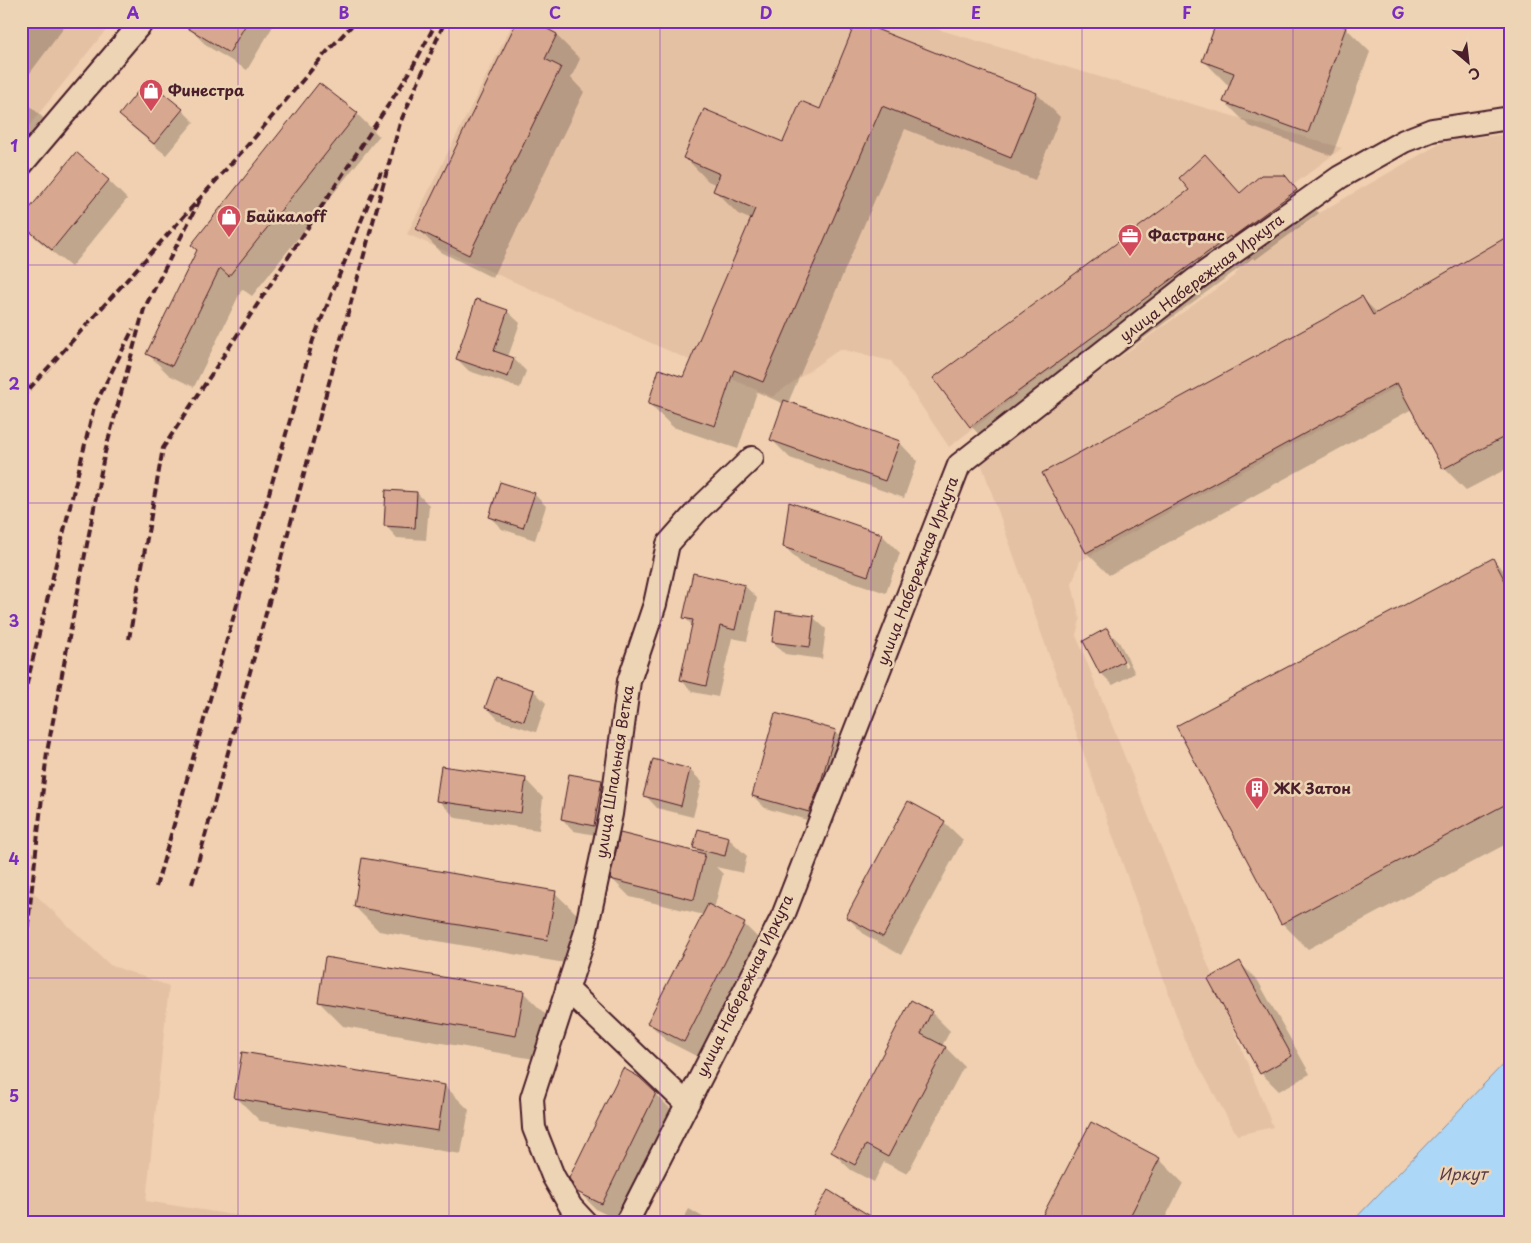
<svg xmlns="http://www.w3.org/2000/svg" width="1531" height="1243" viewBox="0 0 1531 1243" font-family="'Playpen Sans',sans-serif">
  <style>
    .built { fill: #e5c1a4 }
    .water { fill: #acd7f7; stroke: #858da5 }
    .shadow { fill: #0003; fill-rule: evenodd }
    .building { fill: #d7a88f; stroke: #4a1f2b }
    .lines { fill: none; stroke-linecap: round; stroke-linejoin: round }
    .minor-casing { stroke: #4a1f2b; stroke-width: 26 }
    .minor { stroke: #edd4b5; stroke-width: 22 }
    .rail { stroke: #4a1f2b; stroke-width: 4; stroke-dasharray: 8 4; stroke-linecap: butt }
    .grid { fill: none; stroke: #7b2cbf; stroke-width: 1; stroke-opacity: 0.55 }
    .labels { text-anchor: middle; stroke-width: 5; stroke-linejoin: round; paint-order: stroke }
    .poi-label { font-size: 15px; font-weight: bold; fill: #4a1f2b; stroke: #edd4b5; text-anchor: start }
    .street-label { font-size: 15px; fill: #4a1f2b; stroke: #edd4b5 }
    .water-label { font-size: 16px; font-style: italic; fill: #593b4a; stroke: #edd4b5 }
    .neatline { fill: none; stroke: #7b2cbf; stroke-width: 2 }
    .grid-label { font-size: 16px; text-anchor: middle; font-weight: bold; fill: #7b2cbf }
  </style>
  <rect width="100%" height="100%" fill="#f0d0b0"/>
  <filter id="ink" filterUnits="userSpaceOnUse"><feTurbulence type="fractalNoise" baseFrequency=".02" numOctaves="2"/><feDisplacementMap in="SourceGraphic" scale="10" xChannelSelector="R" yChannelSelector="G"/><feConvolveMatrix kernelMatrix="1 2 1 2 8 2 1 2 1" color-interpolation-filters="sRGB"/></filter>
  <g filter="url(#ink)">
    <path class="built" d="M21,21H113L21,136Z
      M514,21H910L1342,148L949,447L891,361L840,349L772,397L407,234Z
      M1510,134V325L1080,561L1072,584L1080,620L1076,635L1273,1127L1237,1135L1186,1043L979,457L1234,276L1254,250L1446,140Z
      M21,881L110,965L169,986L146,1201L278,1222H21Z"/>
    <path class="water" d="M1510,1057V1222H1352Z"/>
    <path class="shadow" d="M21,21H69L21,85Z
      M193,21H276L247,70L207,46L189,28Z
      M1218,21H1333L1337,25L1346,28L1370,52L1332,156L1249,126L1225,102L1231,86L1228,85L1204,61Z
      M857,22L1037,94L1060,117L1035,180L905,129L788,403L899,442L917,461L904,498L790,458L771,439L784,404L757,392L738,449L673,427L649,404L684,378L752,220L738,214L715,191L717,185L708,181L685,157L783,144L821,111Z
      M556,35L580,59L571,78L584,92L493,278L441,252L417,228Z
      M320,84L357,114L379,136L252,296L242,289L194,387L169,375L147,353Z
      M21,97L57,131L21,173Z
      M182,110L194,122L166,155L132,127L120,115Z
      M76,154L109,181L127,199L71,267L38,240L21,223Z
      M1205,156L1241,194L1284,177L1319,213L1255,260L1253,258L993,449L971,426L1191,190Z
      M1510,236V467L1466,490L1444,468L1412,409L1109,575L1087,553L1325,320L1362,298L1378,314Z
      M507,311L520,323L508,357L514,359L526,371L520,388L469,371L457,359Z
      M417,493L429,505L426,540L397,538L385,525Z
      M534,494L546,506L535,540L502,529L490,517Z
      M882,535L900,553L886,593L803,565L785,547Z
      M1492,559L1510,576V842L1308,949L1282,923Z
      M745,586L757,598L747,641L732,638L718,697L693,692L681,680L693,626L685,618Z
      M813,617L826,629L822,659L785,654L773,642Z
      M1107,630L1119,642L1135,673L1113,685L1101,673ZM1113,643H1116L1128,666L1126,667Z
      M534,691L546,703L536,732L499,720L487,708Z
      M835,731L847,743L821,824L765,808L753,796Z
      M690,770L702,782L693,817L657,808L645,795Z
      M525,779L543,798L539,830L456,818L438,800Z
      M602,781L614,793L606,837L574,831L562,819Z
      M909,803L944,822L963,840L901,955L865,935L847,917Z
      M728,838L747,856L743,873L716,867L723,874L714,909L744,924L762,942L702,1059L667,1041L649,1023L704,915L630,897L612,879L701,855L694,847Z
      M555,893L580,917L571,964L379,931L355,907Z
      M1240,963L1258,981L1310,1074L1279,1091L1261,1073Z
      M523,992L547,1016L540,1060L343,1026L319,1002Z
      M912,1002L931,1012L950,1031L942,1046L946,1048L964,1066L907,1174L884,1162L874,1182L851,1170L832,1152Z
      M445,1086L469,1110L461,1154L260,1121L236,1097Z
      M655,1094L674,1112L620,1221L597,1210L578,1191Z
      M1159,1159L1183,1183L1163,1222H1040Z
      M689,1209L711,1222H682Z"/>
    <path class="building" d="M176,21H248L229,53Z
      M517,21H532L557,34L545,59L561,67L469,255L416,229Z
      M856,21L1037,93L1011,158L882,106L763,382L734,370L715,426L648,404L659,369L683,377L755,209L713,191L720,174L683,158L704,109L783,142L801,101L820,109Z
      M1217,21H1330L1346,27L1308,133L1223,102L1234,73L1202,61Z
      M147,80L183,109L154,144L119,115Z
      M319,83L358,113L229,276L220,268L172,366L146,354L197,250L191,245Z
      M76,152L109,180L52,250L21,224V219Z
      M1205,154L1240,193L1261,175H1285L1297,190L1231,238L1230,236L970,427L933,378L1189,190L1179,178Z
      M1510,235V434L1443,469L1397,383L1086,553L1042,473L1324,319L1362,296L1373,315Z
      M476,299L508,310L494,351L514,358L508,377L456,359Z
      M784,400L900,441L885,481L770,440Z
      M500,482L535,493L523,528L489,517Z
      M386,490L417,492L415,528L384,526Z
      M789,502L882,534L868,576L783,547Z
      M1493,558L1510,590V802L1281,924L1176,726Z
      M693,573L745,585L735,630L720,626L706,686L680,680L693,620L683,618Z
      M776,611L814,616L810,647L772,642Z
      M1107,628L1124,661L1100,674L1083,641Z
      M496,677L534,690L524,721L485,708Z
      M775,713L836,730L820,785L809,812L752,796Z
      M653,759L690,769L681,806L643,796Z
      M441,766L526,778L521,813L436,801Z
      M569,774L602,780L594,826L561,819Z
      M908,801L945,821L883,937L846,917Z
      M698,829L729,837L725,856L693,848Z
      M620,833L705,854L694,900L610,879Z
      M362,858L556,891L547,940L354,907Z
      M708,904L745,923L684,1042L647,1023Z
      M325,957L524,991L516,1036L318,1002Z
      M1240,961L1292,1056L1260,1074L1208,979Z
      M911,1000L932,1011L921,1034L946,1047L888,1157L866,1145L855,1165L831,1152Z
      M242,1052L445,1085L438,1131L234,1098Z
      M623,1068L639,1077L656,1093L602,1204L577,1192L569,1178Z
      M1091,1122L1160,1158L1127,1222H1039Z
      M828,1190L880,1222H809Z"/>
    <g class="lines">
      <defs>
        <path id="minor" d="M21,165L143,21
          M567,989L687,1104
          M585,1222L571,1207L553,1176L534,1128L532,1098L585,935L611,814L629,681L655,604L668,544L699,509L752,458
          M627,1222L783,916L959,465L1196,279L1340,177L1404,141L1432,130L1510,118"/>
      </defs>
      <use href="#minor" class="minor-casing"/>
      <use href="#minor" class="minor"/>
      <path class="rail" d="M21,398L255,137L323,56L356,21
        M129,639L163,448L410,72L437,21
        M21,708L94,407L133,329
        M192,884L400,123L445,21
        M156,887L313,340L381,172
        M21,987L47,752L104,456L144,309L202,196"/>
    </g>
  </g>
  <path class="grid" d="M238,21V1222M449,21V1222M660,21V1222M871,21V1222M1082,21V1222M1293,21V1222M21,265H1510M21,503H1510M21,740H1510M21,978H1510"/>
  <defs>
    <symbol id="shop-pin" viewBox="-11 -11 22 30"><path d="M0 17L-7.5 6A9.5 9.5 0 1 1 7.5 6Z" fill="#d1495b" stroke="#edd4b5"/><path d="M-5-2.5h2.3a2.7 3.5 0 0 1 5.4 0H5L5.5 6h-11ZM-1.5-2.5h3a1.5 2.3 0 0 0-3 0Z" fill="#fff"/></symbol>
    <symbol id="office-pin" viewBox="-11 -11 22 30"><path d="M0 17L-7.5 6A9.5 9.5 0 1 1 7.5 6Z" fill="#d1495b" stroke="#edd4b5"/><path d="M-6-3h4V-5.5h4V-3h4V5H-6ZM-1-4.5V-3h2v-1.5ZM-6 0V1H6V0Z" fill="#fff"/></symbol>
    <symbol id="building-pin" viewBox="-11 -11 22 30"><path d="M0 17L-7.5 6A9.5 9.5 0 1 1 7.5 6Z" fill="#d1495b" stroke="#edd4b5"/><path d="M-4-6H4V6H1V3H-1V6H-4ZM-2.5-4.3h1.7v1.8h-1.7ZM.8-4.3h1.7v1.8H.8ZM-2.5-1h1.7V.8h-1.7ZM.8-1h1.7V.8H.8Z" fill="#fff"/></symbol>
  </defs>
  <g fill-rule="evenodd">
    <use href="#shop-pin" x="137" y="77" width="28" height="38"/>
    <use href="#shop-pin" x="215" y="203" width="28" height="38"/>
    <use href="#office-pin" x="1116" y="222" width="28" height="38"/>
    <use href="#building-pin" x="1243" y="775" width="28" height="38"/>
  </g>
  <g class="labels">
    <g class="poi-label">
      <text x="168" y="96">Финестра</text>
      <text x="246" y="222">Байкалoff</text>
      <text x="1148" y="241">Фастранс</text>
      <text x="1274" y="794">ЖК Затон</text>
    </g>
    <g class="street-label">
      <text transform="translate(1202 278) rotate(-37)" y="5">улица Набережная Иркута</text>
      <text transform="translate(918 571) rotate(-69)" y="5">улица Набережная Иркута</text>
      <text transform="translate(615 772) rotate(-81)" y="5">улица Шпальная Ветка</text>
      <text transform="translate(745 986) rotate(-64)" y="5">улица Набережная Иркута</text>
    </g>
    <g class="water-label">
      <text x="1463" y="1180">Иркут</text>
    </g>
  </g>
  <rect width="1531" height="1243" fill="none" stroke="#edd4b5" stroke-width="55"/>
  <g transform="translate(1468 62) rotate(152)" stroke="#edd4b5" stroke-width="4" paint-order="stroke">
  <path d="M0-4L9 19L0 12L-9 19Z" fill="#4a1f2b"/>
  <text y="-8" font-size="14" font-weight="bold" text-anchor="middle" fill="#4a1f2b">С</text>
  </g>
  <rect x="28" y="28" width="1476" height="1188" class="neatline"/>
  <g class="grid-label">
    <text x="133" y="19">A</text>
    <text x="344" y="19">B</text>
    <text x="555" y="19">C</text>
    <text x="766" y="19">D</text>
    <text x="976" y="19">E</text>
    <text x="1187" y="19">F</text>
    <text x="1398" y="19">G</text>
    <text x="14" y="152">1</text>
    <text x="14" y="390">2</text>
    <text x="14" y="627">3</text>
    <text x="14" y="865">4</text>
    <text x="14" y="1102">5</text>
  </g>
</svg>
